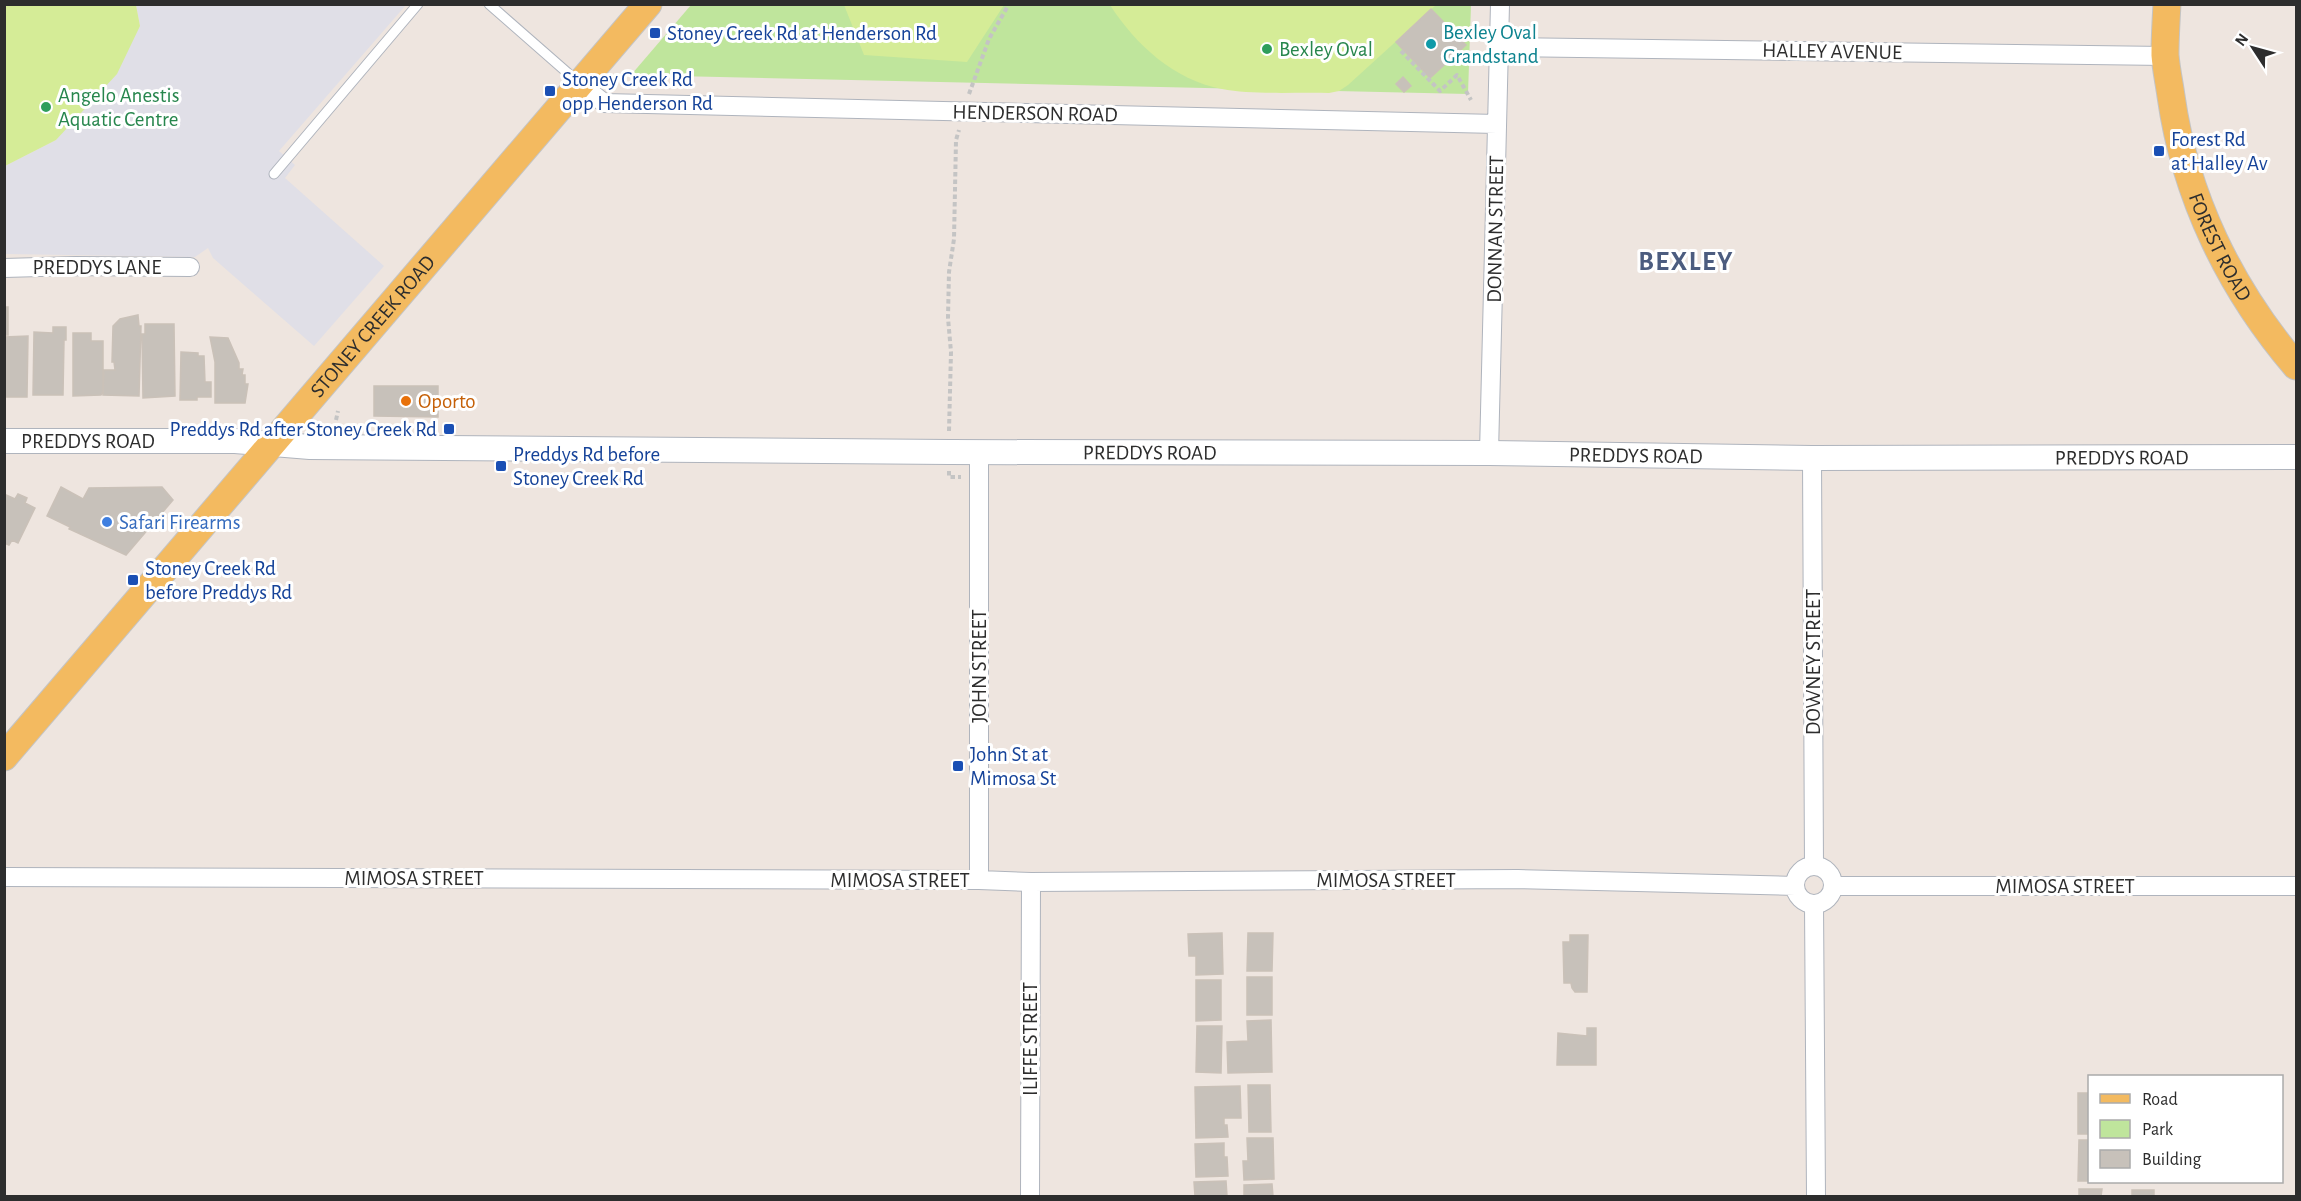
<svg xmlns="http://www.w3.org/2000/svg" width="2301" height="1201" viewBox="0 0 2301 1201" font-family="'Alegreya Sans',sans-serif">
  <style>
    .industrial { fill: #e0dfe7 }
    .green { fill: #bfe59c }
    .pitch { fill: #d5ec97 }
    .building { fill: #c7c1ba; stroke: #cac1b8; stroke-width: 1.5 }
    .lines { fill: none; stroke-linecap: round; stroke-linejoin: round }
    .service-casing { stroke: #afb4bd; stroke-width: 11 }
    .minor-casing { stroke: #afb4bd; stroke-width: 20 }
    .secondary-casing { stroke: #afb4bd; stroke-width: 26 }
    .primary-casing { stroke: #c4c4c4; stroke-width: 29 }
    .path { stroke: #c4c4c4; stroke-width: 4; stroke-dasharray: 4.5 3; stroke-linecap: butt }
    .service { stroke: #fff; stroke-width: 9 }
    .minor { stroke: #fff; stroke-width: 18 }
    .secondary { stroke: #fff; stroke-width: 24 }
    .primary { stroke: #f3ba60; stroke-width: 27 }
    .transit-dot { fill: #1a4fb4; stroke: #fff; stroke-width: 2 }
    .culture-dot { fill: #0f9aa8; stroke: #fff; stroke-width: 2 }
    .leisure-dot { fill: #2e9e5b; stroke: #fff; stroke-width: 2 }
    .food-dot { fill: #e8710a; stroke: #fff; stroke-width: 2 }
    .shop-dot { fill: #3f7fe0; stroke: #fff; stroke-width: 2 }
    .labels { text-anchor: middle; stroke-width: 6; stroke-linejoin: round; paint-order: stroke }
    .culture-label { font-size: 21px; fill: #0d838f; stroke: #fff; text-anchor: start }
    .transit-label { font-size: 21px; fill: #164399; stroke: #fff; text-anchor: start }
    .leisure-label { font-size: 21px; fill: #27864d; stroke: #fff; text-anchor: start }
    .street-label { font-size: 21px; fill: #2d2d2d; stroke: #fff }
    .food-label { font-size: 21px; fill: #c56008; stroke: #fff; text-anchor: start }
    .shop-label { font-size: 21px; fill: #366cbe; stroke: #fff; text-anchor: start }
    .district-label { font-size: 27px; font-weight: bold; letter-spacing: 1.5px; fill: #4c5c7f; stroke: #fff }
  </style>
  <rect width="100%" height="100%" fill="#eee5df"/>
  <path class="industrial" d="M136,5H406L279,151L295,165L285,178L384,266L314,346L213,258L208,248L195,257L5,254V166L56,140L140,26Z"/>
  <path class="green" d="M691,5H1471L1468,94L631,75Z"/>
  <path class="pitch" d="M5,4L136,5L140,26L117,74L56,140L5,166Z
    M844,5H1004L967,62L864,55Z
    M1110,5H1436L1348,85L1339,91L1329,93C1296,92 1253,95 1222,89C1174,80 1136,45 1110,5Z"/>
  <path class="building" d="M1431,9L1466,45L1430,78L1396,42Z
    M1403,77L1411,86L1404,92L1396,84Z
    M4,307H8V335H4Z
    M138,315L139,326H141L139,396L103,395L104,370H115L114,362H112L113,326L120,319Z
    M145,324H174L175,396L143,398L142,334H145Z
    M53,327H66V340H64L63,395H33L34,332L53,333Z
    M73,333H91V341H103V391L101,395L73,396Z
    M28,336L27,397H4V337Z
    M210,337L228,338L239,363V369H243L242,375H245V384H248L245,403H215V362Z
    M181,352L198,353V356H204L205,382H211V397H197V400H180Z
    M374,386H438V417L374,416Z
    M61,487L83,499L89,488L162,487L173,500L126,555L69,529L70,527L47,516Z
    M18,494L27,498L25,503L35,508L18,543L12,540L9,545L4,543V497L6,495L15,499Z
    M1222,933L1223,974L1196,975V956H1189L1188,934Z
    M1248,933H1273L1272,971H1247Z
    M1570,935H1588L1587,992H1575L1572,988L1571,983H1564L1563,942H1570Z
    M1247,977H1272V1015H1247Z
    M1196,980H1221V1020L1196,1021Z
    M1271,1020L1272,1072L1228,1073L1227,1042L1248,1041L1247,1021Z
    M1197,1026H1222L1221,1073L1196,1072Z
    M1587,1028H1596V1065H1557L1558,1033L1587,1036Z
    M1248,1085H1270L1271,1132H1249Z
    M1240,1086L1241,1118H1224V1125H1227L1228,1137L1196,1138L1195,1087Z
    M2078,1093H2090V1134H2078Z
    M1247,1138H1273L1274,1179L1244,1180L1243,1161H1248Z
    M2079,1140H2090V1181H2078Z
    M1224,1143V1157H1227L1228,1176L1196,1177L1195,1144Z
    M1226,1181L1227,1196H1195L1194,1182Z
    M1272,1184L1273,1196H1244V1185Z
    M2079,1189H2102L2101,1196H2079Z
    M2132,1190H2154V1196H2132Z"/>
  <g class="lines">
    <defs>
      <path id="service" d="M489,4L578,82
        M274,174L418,4"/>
      <path id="minor" d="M1499,47L2165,56
        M580,84L604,103L1497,124
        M4,268L76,266L190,267
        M1489,453L1500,4
        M1812,458L1814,866
        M1795 885a19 19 0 1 1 38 0a19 19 0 1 1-38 0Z
        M4,877L979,880L1031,882L1518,879L1795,886
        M979,880V452
        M1833,886H2296
        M1814,904L1816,1196
        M1030,1196L1031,882"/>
      <g id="secondary">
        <path id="s1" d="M4,441H235L310,447L949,452L1489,453L1812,458L2296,457"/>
      </g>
      <g id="primary">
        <path id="s2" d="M2167,4C2166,21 2165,38 2165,55C2166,68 2169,82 2171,96C2185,196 2230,289 2296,366"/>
        <path id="s3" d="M4,757L648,4"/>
      </g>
    </defs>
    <use href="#service" class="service-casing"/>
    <use href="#minor" class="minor-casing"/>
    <use href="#secondary" class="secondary-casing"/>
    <use href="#primary" class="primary-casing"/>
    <path class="path" d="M1401,51L1440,91L1457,75L1471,100
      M969,94L989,39L1009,4
      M336,420L338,411
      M949,431L951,352L948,318L949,272L954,239L956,140L959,130
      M949,471V477H961"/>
    <use href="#service" class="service"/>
    <use href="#minor" class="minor"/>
    <use href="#secondary" class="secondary"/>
    <use href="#primary" class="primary"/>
  </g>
  <g class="transit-dot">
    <rect x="649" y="27" width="12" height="12" rx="3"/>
    <rect x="544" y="85" width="12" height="12" rx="3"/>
    <rect x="2153" y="145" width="12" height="12" rx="3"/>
    <rect x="443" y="423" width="12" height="12" rx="3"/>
    <rect x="495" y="460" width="12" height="12" rx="3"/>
    <rect x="127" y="574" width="12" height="12" rx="3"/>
    <rect x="952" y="760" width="12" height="12" rx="3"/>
  </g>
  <circle class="culture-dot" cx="1431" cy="44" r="6"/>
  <g class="leisure-dot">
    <circle cx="1267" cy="49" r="6"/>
    <circle cx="46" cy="107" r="6"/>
  </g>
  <circle class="food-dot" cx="406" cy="401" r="6"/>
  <circle class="shop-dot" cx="107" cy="522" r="6"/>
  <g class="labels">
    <g class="culture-label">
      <text x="1443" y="39">Bexley Oval<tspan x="1443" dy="24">Grandstand</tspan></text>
    </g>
    <g class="transit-label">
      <text x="667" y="40">Stoney Creek Rd at Henderson Rd</text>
      <text x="562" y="86">Stoney Creek Rd<tspan x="562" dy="24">opp Henderson Rd</tspan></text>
      <text x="2171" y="146">Forest Rd<tspan x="2171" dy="24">at Halley Av</tspan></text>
      <text x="437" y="436" text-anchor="end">Preddys Rd after Stoney Creek Rd</text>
      <text x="513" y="461">Preddys Rd before<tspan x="513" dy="24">Stoney Creek Rd</tspan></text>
      <text x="145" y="575">Stoney Creek Rd<tspan x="145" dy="24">before Preddys Rd</tspan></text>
      <text x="970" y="761">John St at<tspan x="970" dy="24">Mimosa St</tspan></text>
    </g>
    <g class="leisure-label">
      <text x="1279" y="56">Bexley Oval</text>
      <text x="58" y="102">Angelo Anestis<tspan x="58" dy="24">Aquatic Centre</tspan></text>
    </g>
    <g class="street-label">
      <text transform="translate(1832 51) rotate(1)" y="7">HALLEY AVENUE</text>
      <text transform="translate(1035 113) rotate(1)" y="7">HENDERSON ROAD</text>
      <text transform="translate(1495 229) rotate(-89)" y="7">DONNAN STREET</text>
      <text dy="7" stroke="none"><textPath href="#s2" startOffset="252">FOREST ROAD</textPath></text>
      <text x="97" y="274">PREDDYS LANE</text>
      <text dy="7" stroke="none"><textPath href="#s3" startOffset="567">STONEY CREEK ROAD</textPath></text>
      <text dy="7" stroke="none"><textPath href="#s1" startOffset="84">PREDDYS ROAD</textPath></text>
      <text dy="7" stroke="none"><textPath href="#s1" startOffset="1146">PREDDYS ROAD</textPath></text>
      <text dy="7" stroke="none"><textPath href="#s1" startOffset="1632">PREDDYS ROAD</textPath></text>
      <text dy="7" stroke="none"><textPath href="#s1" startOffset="2118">PREDDYS ROAD</textPath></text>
      <text transform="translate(1813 662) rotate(-90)" y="7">DOWNEY STREET</text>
      <text transform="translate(979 666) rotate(-90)" y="7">JOHN STREET</text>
      <text x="414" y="885">MIMOSA STREET</text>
      <text x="900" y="887">MIMOSA STREET</text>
      <text x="1386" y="887">MIMOSA STREET</text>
      <text x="2065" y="893">MIMOSA STREET</text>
      <text transform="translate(1030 1039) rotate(-90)" y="7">ILIFFE STREET</text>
    </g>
    <g class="food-label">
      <text x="418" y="408">Oporto</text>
    </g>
    <g class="shop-label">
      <text x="119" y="529">Safari Firearms</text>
    </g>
    <g class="district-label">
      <text x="1686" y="270">BEXLEY</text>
    </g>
  </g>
  <rect width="2301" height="1201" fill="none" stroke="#2d2d2d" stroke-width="12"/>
  <rect x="2088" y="1075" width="195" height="108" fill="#ffffff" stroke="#ababab" stroke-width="1.5"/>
  <rect x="2100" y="1094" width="30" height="9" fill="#f3ba60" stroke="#ababab" stroke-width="1.5"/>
  <text x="2142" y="1105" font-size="18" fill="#2d2d2d">Road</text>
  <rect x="2100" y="1120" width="30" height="18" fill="#bfe59c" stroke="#ababab" stroke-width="1.5"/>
  <text x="2142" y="1135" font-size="18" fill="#2d2d2d">Park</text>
  <rect x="2100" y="1150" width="30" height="18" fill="#c7c1ba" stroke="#ababab" stroke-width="1.5"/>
  <text x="2142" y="1165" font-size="18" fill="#2d2d2d">Building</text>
  <g transform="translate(2253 48) rotate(306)" stroke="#ffffff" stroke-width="4.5" paint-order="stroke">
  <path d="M0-4.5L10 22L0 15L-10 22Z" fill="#2d2d2d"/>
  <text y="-9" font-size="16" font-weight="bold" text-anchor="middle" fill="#2d2d2d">N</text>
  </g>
</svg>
